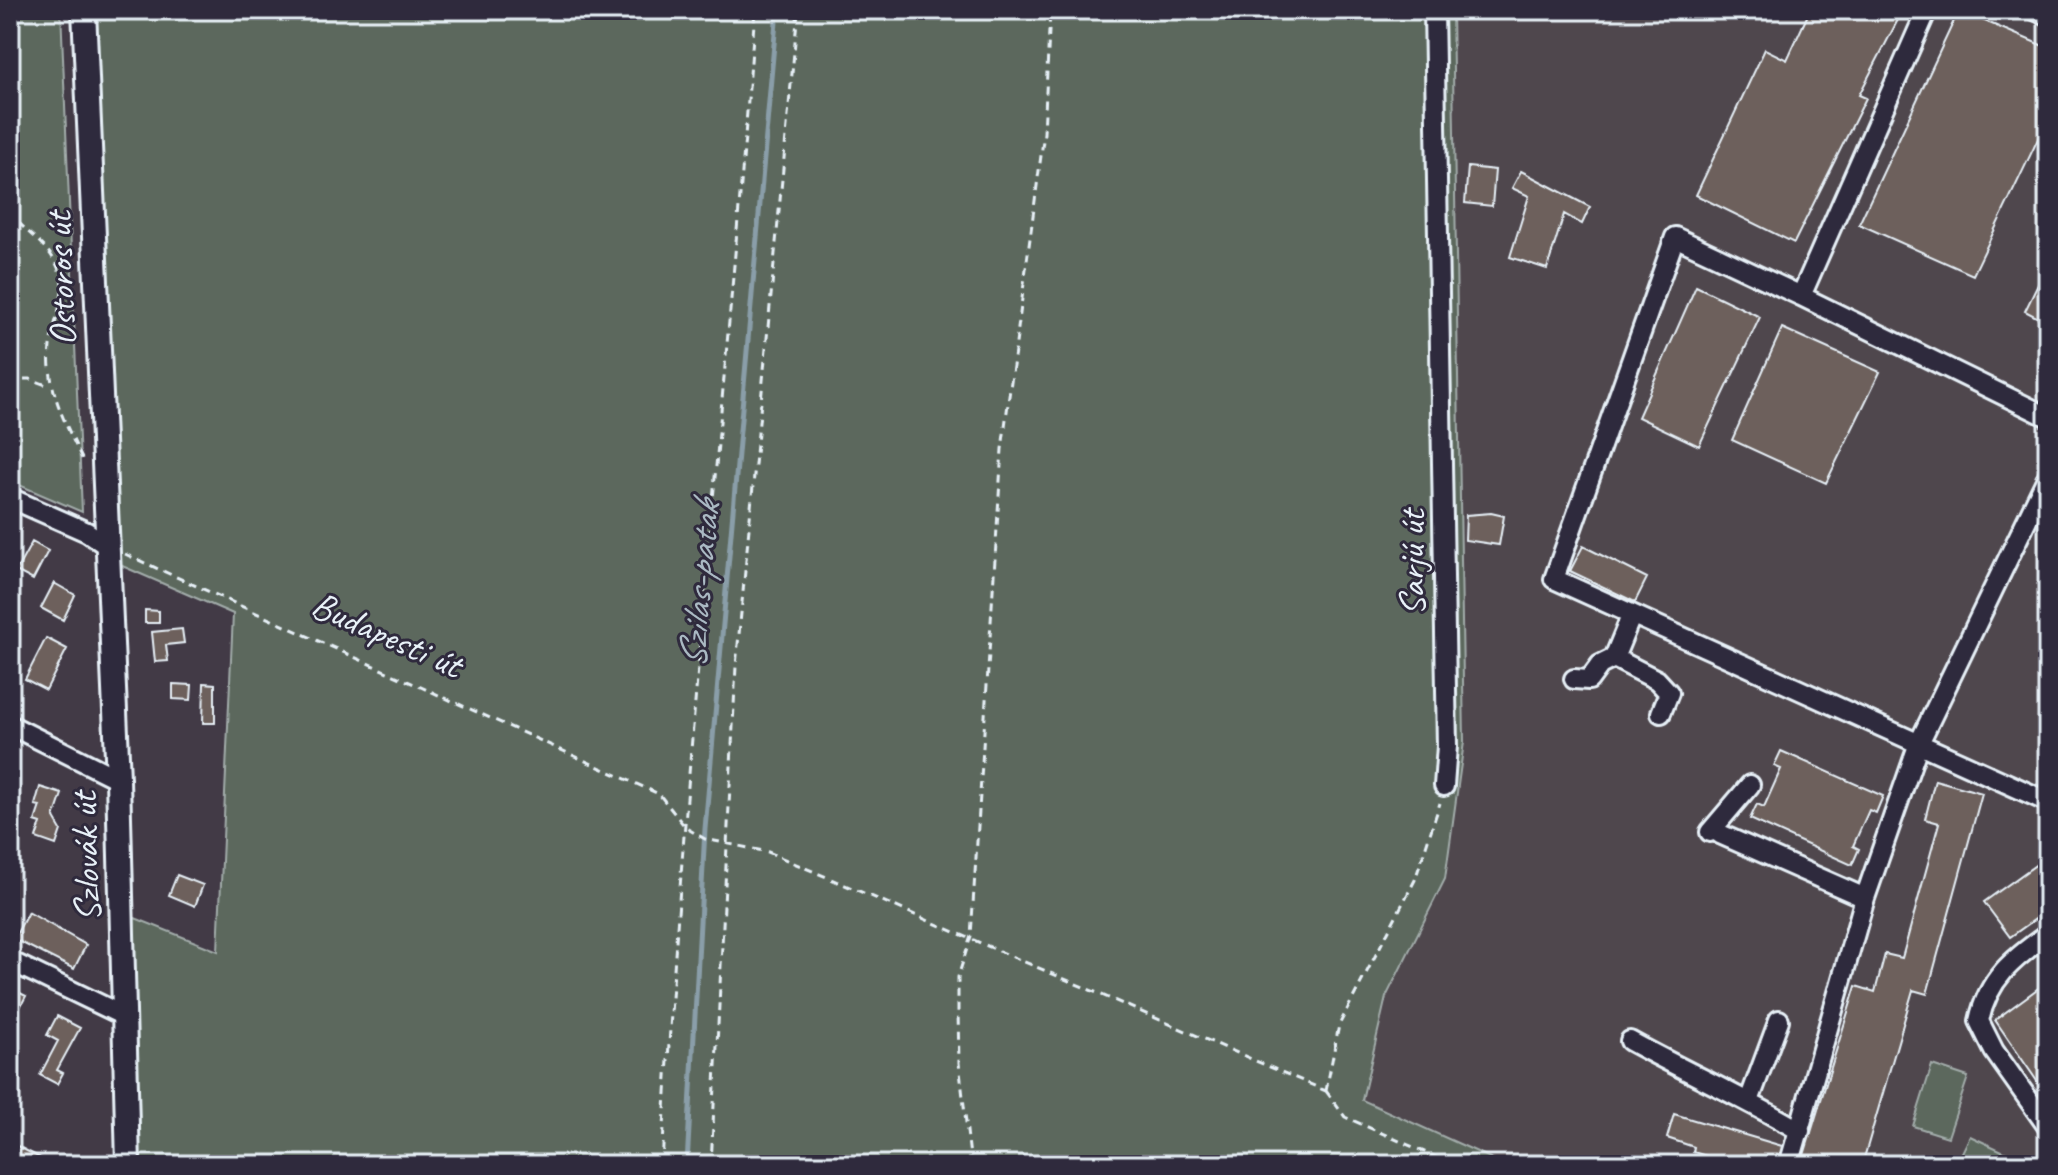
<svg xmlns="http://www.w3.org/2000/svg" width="2058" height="1175" viewBox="0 0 2058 1175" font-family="Caveat,sans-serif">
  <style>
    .built { fill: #4f464d }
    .green { fill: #5b685d; stroke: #a2acaa; stroke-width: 2 }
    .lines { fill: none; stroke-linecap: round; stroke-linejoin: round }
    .stream { stroke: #8a9ea9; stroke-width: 5 }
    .building { fill: #6d615c; stroke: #e8f1f8; stroke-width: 2 }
    .minor-casing { stroke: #e8f1f8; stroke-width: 24 }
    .major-casing { stroke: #e8f1f8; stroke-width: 28 }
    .path { stroke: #e8f1f8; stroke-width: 3; stroke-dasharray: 8 6; stroke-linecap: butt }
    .minor { stroke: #2f2a3d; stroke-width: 18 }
    .major { stroke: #2f2a3d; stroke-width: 22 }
    .labels { text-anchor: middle; stroke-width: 6; stroke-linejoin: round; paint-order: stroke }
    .street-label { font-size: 38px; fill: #e8f1f8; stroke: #2f2a3d }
    .water-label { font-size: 40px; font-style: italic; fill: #aab9c3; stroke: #2f2a3d }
  </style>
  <rect width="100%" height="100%" fill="#423a46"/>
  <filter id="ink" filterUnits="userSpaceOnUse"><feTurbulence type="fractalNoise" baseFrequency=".0125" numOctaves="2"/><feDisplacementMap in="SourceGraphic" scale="16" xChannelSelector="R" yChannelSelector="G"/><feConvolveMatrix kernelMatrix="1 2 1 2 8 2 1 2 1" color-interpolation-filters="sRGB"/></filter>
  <g filter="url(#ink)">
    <path class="built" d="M1452,10H2048V1165H1506L1362,1100L1386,997L1445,879L1464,742Z"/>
    <path class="green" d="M10,10H61L82,512L10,481Z
      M90,10H1452L1464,742L1445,879L1386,997L1362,1100L1506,1165H136L130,916L218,951L233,614L113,562Z
      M1932,1065L1968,1077L1948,1137L1913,1126Z
      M1970,1136L2032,1165H1956Z"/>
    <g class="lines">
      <path class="stream" d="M687,1165L705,829L777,10"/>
    </g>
    <path class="building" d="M1810,10H1903L1859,95L1866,98L1794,243L1696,195L1765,49L1787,60Z
      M1959,10L2048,48V118L1973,275L1859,224Z
      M1468,167L1495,170L1492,206L1465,203Z
      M1521,171L1590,207L1582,224L1564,214L1547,269L1510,257L1529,196L1512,188Z
      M2048,264V323L2025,311Z
      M1696,286L1760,317L1699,446L1638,417Z
      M1782,328L1880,372L1826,483L1732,440Z
      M1491,513L1504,516L1499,545L1465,540L1466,515Z
      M32,542L48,551L33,580L16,571Z
      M1583,546L1647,578L1635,602L1570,571Z
      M54,583L75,595L63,620L41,608Z
      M145,610L159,611V623H145Z
      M182,629L184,643L166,645L168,661L155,662L152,632Z
      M46,638L67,649L46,690L25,679Z
      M204,683L215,684V723H203Z
      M173,684L192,685L191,700L173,699Z
      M1781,751L1883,796L1876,813L1869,810L1853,846L1859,849L1852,865L1750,819L1757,804L1764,807L1781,769L1774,766Z
      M1935,780L1982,793L1927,994L1913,990L1862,1165H1801L1856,986L1875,992L1885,954L1902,958L1939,823L1925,819Z
      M40,787L62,794L54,818L61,830L56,845L36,838L41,823L35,821L40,806L35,805Z
      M2048,856V910L2010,937L1984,902Z
      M177,875L203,885L195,906L169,895Z
      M28,912L86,945L74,969L14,939Z
      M2048,981V1097L1995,1020Z
      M10,988L26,996L10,1026Z
      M57,1016L80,1028L57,1070L63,1073L57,1084L40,1075L58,1041L47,1035Z
      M1674,1114L1782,1146L1777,1165H1737L1693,1152L1694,1147L1667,1138Z
      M10,1142L21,1148L54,1165H10Z"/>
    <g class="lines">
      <defs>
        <path id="minor" d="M1434,10L1447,746L1444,786
          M1927,10L1801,296L1675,237L1554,579L2048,802
          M2035,10L2048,16
          M1801,296L2048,417
          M10,498L87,532L107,546
          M1614,658L1657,680L1669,693L1661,713
          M1574,679L1589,680L1600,665L1614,658L1632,614
          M10,725L118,779
          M1710,832L1750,785
          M1720,834L1865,898
          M2048,934C2014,958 1988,978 1979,1021L1994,1051L2048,1127
          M10,961L126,1017
          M1630,1041C1686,1072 1745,1098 1800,1131
          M1749,1101L1779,1020
          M1789,1165L1865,898L1919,743L2048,476"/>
        <path id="major" d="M84,10L118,779L128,1165"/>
      </defs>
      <use href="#minor" class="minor-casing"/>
      <use href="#major" class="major-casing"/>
      <path class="path" d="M10,211C25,235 51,244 60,273C67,298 53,322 50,346C46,390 66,424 84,463
        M10,379H30L49,386
        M125,554L659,794L686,828L705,839L768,852L1326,1091
        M1326,1091L1339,1025L1415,880L1440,803
        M1326,1091L1345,1117L1454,1165
        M662,1165C682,779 726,395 755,10
        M711,1165L736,666L798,10
        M971,1165L959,1063L958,1011V977L971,936L1002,449L1044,133L1050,10"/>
      <use href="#minor" class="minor"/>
      <use href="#major" class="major"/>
    </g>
  </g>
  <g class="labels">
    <g class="street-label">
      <text transform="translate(60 279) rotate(-92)" y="13">Ostoros út</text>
      <text transform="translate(1411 563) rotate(-90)" y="13">Sarjú út</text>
      <text transform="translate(387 634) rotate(24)" y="13">Budapesti út</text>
      <text transform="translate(85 857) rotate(-92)" y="13">Szlovák út</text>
    </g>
    <g class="water-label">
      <text transform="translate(698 585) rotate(-85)" y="14">Szilas-patak</text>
    </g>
  </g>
  <rect width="2058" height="1175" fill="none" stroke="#2f2a3d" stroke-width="40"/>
  <rect x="20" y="20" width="2018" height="1135" fill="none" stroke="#e8f1f8" stroke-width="3" filter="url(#ink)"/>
</svg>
